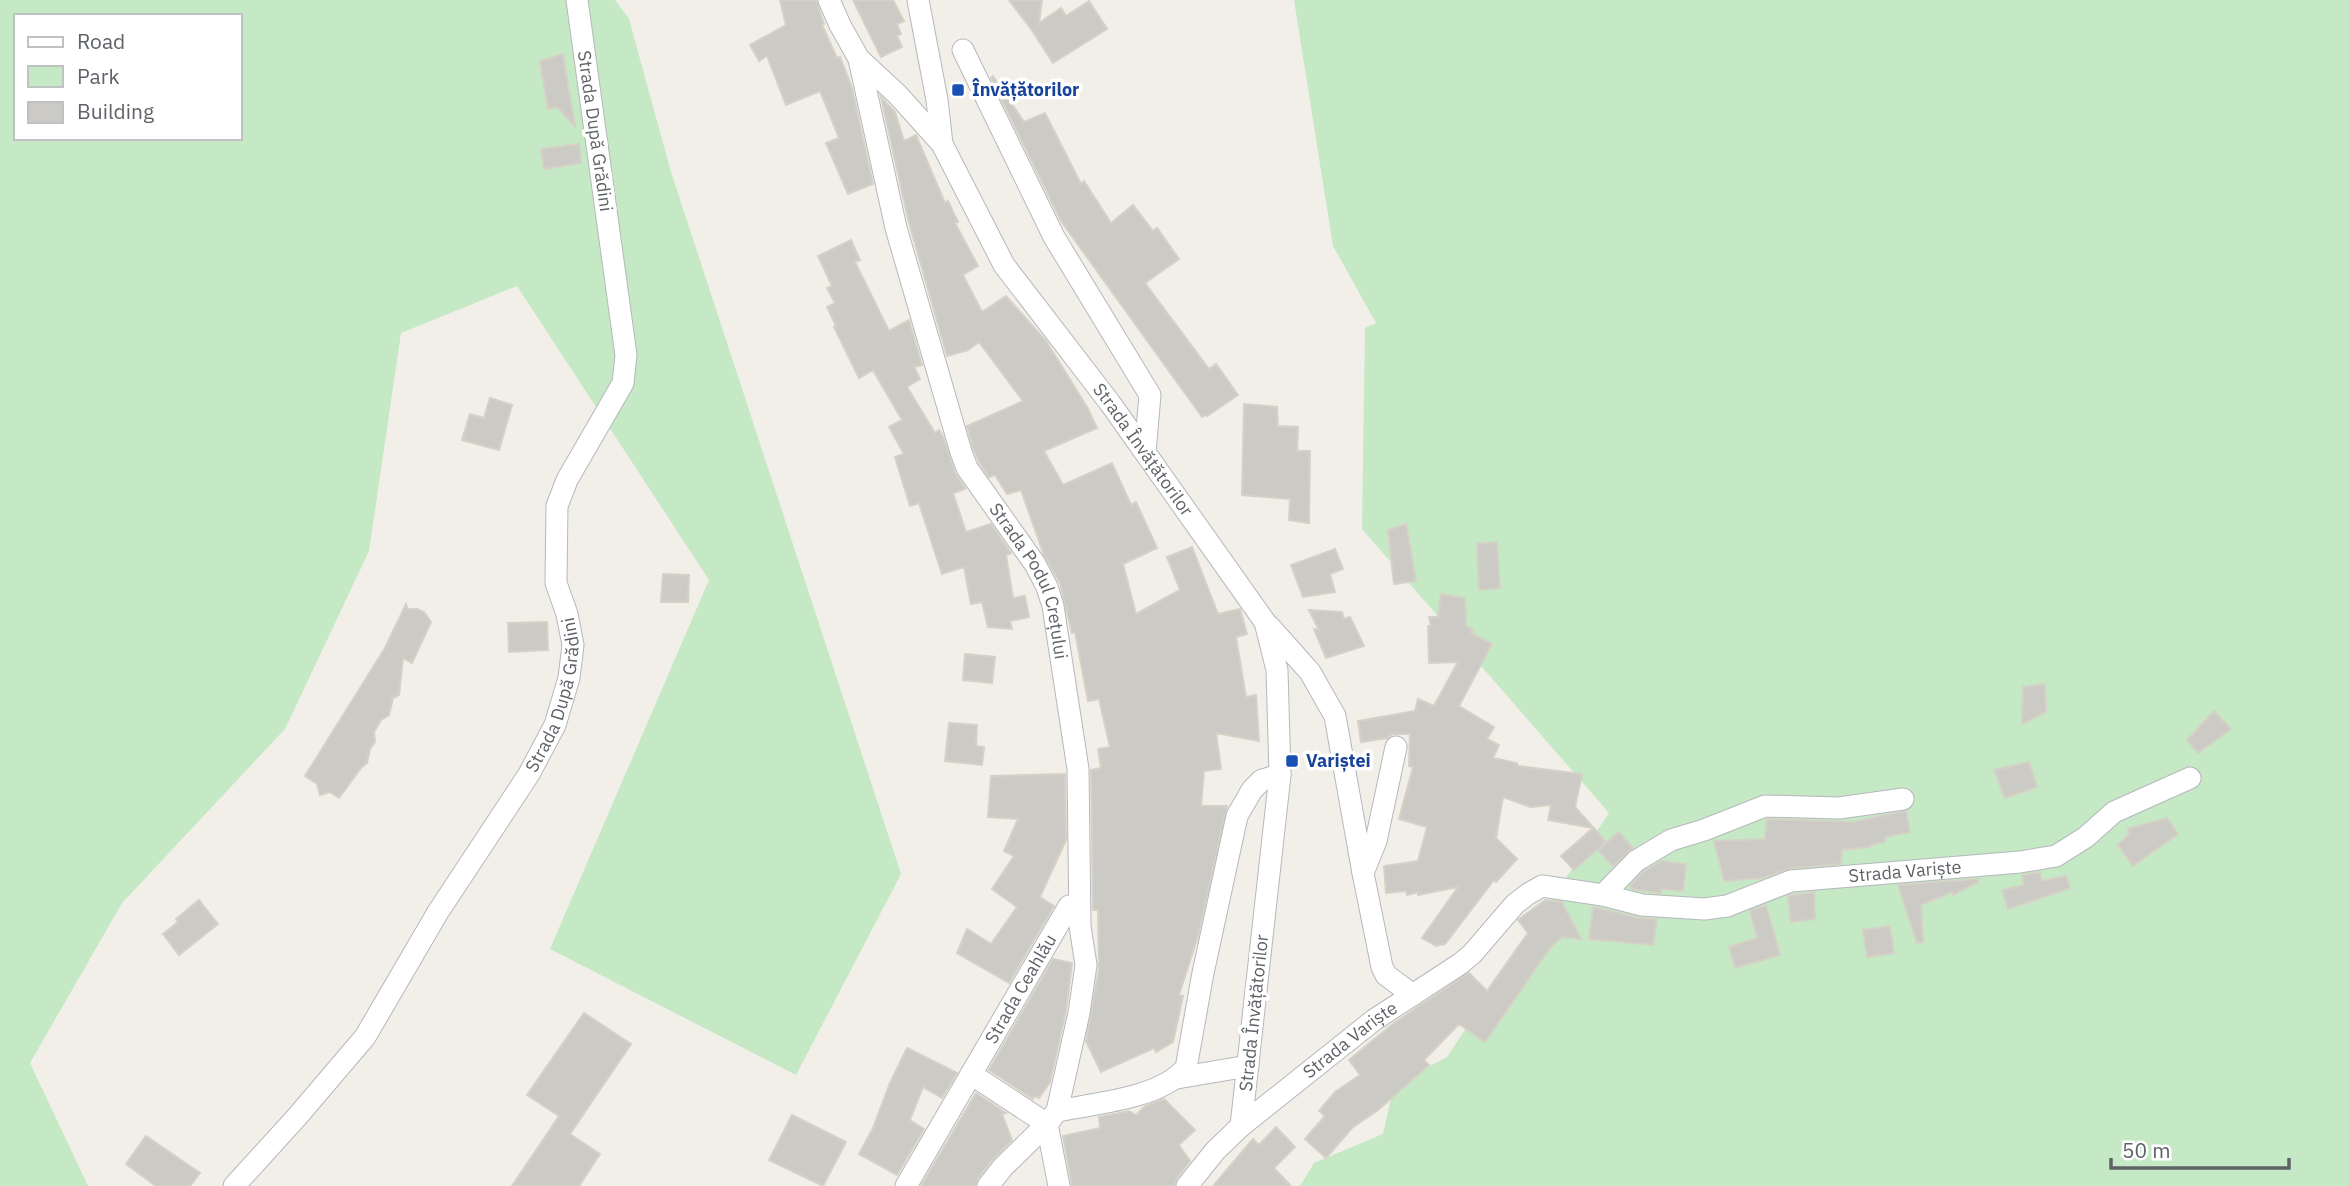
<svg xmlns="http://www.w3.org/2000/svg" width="2349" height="1186" viewBox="0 0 2349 1186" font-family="'IBM Plex Sans',sans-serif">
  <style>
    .green { fill: #c5e8c5; fill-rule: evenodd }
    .building { fill: #cccac5; stroke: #d6d1c6; stroke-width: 2 }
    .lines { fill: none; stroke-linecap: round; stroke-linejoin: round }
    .minor-casing { stroke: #b5b8bc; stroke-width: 23 }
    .minor { stroke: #fff; stroke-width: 21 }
    .transit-dot { fill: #1a4fb4; stroke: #fff; stroke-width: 2.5 }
    .labels { text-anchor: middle; stroke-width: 7; stroke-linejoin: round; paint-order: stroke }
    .transit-label { font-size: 18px; font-weight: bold; fill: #164399; stroke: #fff; text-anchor: start }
    .street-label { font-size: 18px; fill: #5f6368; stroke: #fff }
  </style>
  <rect width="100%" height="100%" fill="#f1efe8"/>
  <path class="green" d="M0,0H615L629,19L671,172L901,874L796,1075L550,949L709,580L517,286L401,333L369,551L285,729L122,903L30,1063L88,1186H0ZM16,16H240V138H16Z
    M1294,0H2349V1186H1300L1314,1163L1383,1134L1394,1085L1447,1057L1609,813L1362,529L1365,328L1376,323L1333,246Z"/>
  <path class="building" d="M780,0H816L824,24L822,25L837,58L840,57L852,88L873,184L848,194L826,143L839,138L820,91L786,105L767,56L759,61L750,45L786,25Z
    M853,0H893L904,21L897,24L901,34L897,36L902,47L881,57Z
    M1009,0H1042L1039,23L1061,8L1066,16L1089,1L1107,29L1053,63L1031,29Z
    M563,54L575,126L557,107L548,109L540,61Z
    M993,76L1024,122L1045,113L1081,184L1084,181L1111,223L1133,205L1153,231L1157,228L1179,259L1145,283L1209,369L1216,364L1238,395L1207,416L1205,415L1202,417L1061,221L991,78Z
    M881,97L895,112L904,141L916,135L945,203L948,201L958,222L955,223L978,266L963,275L982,312L1006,296L1046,341L1087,407L1097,428L1044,451L1063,485L1112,463L1131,505L1136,502L1157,548L1123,564L1136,614L1180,590L1167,557L1192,547L1218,614L1240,609L1247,634L1236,637L1246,697L1256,695L1259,741L1216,733L1221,769L1204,771L1201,806H1227L1198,936L1179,995L1183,996L1173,1042L1156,1052L1154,1048L1101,1072L1086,1041L1099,969L1098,910H1093L1091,770L1101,768L1098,749L1110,747L1099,699L1088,701L1075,632L1072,633L1060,583L1044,555L1021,490L1007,494L995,475L989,477L979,462L973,448L967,426L1023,401L979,342L968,350L947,356L908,219Z
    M579,144L581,163L544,169L541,149Z
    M851,240L860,260L855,262L889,331L909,320L922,365L914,367L920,379L907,387L935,433L939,430L943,437L955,473L965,488V489L953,493L966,532L991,524L1011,553L1006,555L1013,598L1025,596L1029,617L1010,621L1012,629L988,627L982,602L971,604L964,567L942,574L919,503L910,506L895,457L904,454L889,427L902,420L873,370L859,378L834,327L836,326L827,307L835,303L827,288L832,286L818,256Z
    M490,398L512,405L499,450L462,440L470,414L484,418Z
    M1244,404L1277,407L1278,426L1298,427L1297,451H1310L1309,523L1289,520L1290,499L1242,495Z
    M1406,524L1416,581L1394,584L1388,530Z
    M1497,542L1500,588L1479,590L1477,544Z
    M1335,549L1343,569L1330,574L1335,592L1303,597L1291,565Z
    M663,574L689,575L688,602H661Z
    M1441,594L1465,598L1466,626L1473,629L1471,633L1492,644L1459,706L1494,727L1487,739L1499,745L1493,758L1517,763L1518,766L1582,774L1575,807L1606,842L1574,870L1561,856L1593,828L1548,820L1551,805L1530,807L1503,797L1496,838L1517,859L1496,882L1494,880L1445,944L1436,946L1422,938L1458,887L1418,895V892L1407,895L1406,891L1386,893L1384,866L1418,861L1427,827L1399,819L1413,767L1409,766L1410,734H1393L1387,738L1361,742L1358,721L1415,711L1418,699L1434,706L1458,662L1429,663L1428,626H1431L1429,617H1438Z
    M406,604L408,609H417L424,612L431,622L412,663L403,658L399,695L393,698L389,715L381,720L374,732L375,742L370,749L367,763L361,768L339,798L330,792L320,795L317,784L305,776L385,648Z
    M1309,610L1342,612L1344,619L1350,617L1364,646L1326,658L1314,629L1319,630Z
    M547,622L548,650L509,652L508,623Z
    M965,654L995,657L992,683L963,680Z
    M2045,684L2046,712L2022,724L2023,687Z
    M2214,711L2231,729L2198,753L2187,740Z
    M949,723L977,725L976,746L984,747L982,765L945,761Z
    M2029,762L2037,787L2005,798L1994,770Z
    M1065,774L1066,840L1040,897L1054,906L1009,983L957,953L967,929L991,944L1017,907L992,889L1014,856L1004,851L1018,819L988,817L991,776Z
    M1906,811L1910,832L1885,837V842L1870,845V847L1842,850L1841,864L1790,868L1763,878L1724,881L1714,841L1765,839L1767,819L1853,822Z
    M2167,818L2178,834L2133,866L2118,845L2129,834L2128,829Z
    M1619,832L1633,848L1613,866L1598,850Z
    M1662,861L1686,864L1683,891L1661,889V893L1633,889L1630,886L1644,871Z
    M2040,872L2042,881L2066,876L2070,888L2008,909L2002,890L2024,885L2022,875Z
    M1979,879L1978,882L1953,895L1952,892L1921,905L1923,942L1917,943L1898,885Z
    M1814,892L1815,919L1791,922L1788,896Z
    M199,900L218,924L179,955L163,934L178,922L176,919Z
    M1545,900L1562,902L1581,939L1562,937L1550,948L1485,1042L1459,1024L1424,1060L1429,1065L1378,1110L1352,1128L1326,1158L1305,1139L1325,1116L1319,1111L1335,1092L1360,1075L1349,1060L1394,1023L1469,973L1487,991L1528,933L1518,920Z
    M1766,905L1780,955L1735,968L1729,947L1757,938L1750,911Z
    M1593,907L1639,918L1657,919L1653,945L1589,939Z
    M1890,926L1894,953L1867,957L1863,930Z
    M1053,959L1072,963L1066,1011L1050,1082L1039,1098L1035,1096L1033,1099L989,1070Z
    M584,1013L631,1044L570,1134L600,1154L579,1186H512L559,1116L527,1095Z
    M907,1048L957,1073L942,1098L923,1087L910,1120L924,1129L897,1175L859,1154L873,1128L890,1083Z
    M976,1093L1006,1113L1002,1114L1012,1140L993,1159L978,1178L975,1186H921Z
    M1164,1099L1195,1130L1179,1145L1190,1161L1177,1178L1174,1186H1072L1063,1136L1100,1128L1099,1117L1129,1111L1136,1115L1145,1106Z
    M792,1115L846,1142L823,1186L769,1160Z
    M1276,1127L1295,1147L1274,1168L1291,1186H1213L1253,1139L1259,1145Z
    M146,1136L200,1173L190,1186H156L126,1164Z"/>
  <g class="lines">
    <defs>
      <g id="minor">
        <path id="s1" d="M829,0L840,25L859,59L896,228L961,452L967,468L1035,564L1047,587L1053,606L1078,769L1080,926L1086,965L1079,1013L1057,1111L1047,1124L1059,1186"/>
        <path d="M918,0L937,100L942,144"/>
        <path d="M963,50L1054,237L1150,395L1145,452"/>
        <path id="s2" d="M859,59L897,94L942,144L1004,265L1110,403L1265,622L1277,670L1280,775L1241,1126"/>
        <path d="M1269,626L1310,672L1335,716L1363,873L1382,967L1386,975L1413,995"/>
        <path d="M1363,873L1376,841L1396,747"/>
        <path d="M1603,895L1636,861L1671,840L1704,830L1765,806L1839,808L1903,799"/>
        <path d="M971,1074L1047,1124L1003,1167L988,1186"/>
        <path d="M1177,1078L1248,1066"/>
        <path d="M1057,1111C1096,1103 1159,1099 1186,1068L1203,973L1237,816L1252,790L1262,780L1280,775"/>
        <path id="s3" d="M234,1186L296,1118L365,1037L438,912L529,774L555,725L569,678L573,645L567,614L556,583L557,506L567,480L623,383L626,355L577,0"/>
        <path id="s4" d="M906,1186L1069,906"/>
        <path id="s5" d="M1187,1186L1215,1151L1241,1126L1374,1020L1460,964L1472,954L1515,904L1528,894L1542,886L1603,895L1642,905L1704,909L1727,906L1791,881L2020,862L2056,856L2086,837L2114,812L2190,778"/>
      </g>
    </defs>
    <use href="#minor" class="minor-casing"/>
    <use href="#minor" class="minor"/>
  </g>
  <g class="transit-dot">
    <rect x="951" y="83" width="14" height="14" rx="3.5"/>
    <rect x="1285" y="754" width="14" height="14" rx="3.5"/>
  </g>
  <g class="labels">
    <g class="transit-label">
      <text x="972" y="96">Învățătorilor</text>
      <text x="1306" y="767">Variștei</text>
    </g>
    <g class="street-label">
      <text transform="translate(595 131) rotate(82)" y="6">Strada După Grădini</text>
      <text dy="6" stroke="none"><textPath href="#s2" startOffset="486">Strada Învățătorilor</textPath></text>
      <text dy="6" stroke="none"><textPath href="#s1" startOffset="621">Strada Podul Crețului</textPath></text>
      <text dy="6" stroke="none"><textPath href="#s3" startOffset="593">Strada După Grădini</textPath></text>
      <text dy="6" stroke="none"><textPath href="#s5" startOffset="838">Strada Variște</textPath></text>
      <text dy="6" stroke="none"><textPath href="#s4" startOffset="228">Strada Ceahlău</textPath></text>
      <text transform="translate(1254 1013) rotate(-84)" y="6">Strada Învățătorilor</text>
      <text dy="6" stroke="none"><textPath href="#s5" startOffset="220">Strada Variște</textPath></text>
    </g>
  </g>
  <rect x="14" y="14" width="228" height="126" fill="#ffffff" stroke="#bfc1c3" stroke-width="2"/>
  <rect x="28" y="37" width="35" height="10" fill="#ffffff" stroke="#bfc1c3" stroke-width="2"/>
  <text x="77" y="49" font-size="21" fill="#5f6368">Road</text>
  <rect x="28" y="66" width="35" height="21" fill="#c5e8c5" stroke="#bfc1c3" stroke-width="2"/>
  <text x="77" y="84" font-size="21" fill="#5f6368">Park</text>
  <rect x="28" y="102" width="35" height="21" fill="#cccac5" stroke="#bfc1c3" stroke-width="2"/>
  <text x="77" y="119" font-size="21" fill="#5f6368">Building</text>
  <path d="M2111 1158v10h178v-10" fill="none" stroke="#5f6368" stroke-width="3.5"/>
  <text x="2122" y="1158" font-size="21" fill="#5f6368" stroke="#ffffff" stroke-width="5" paint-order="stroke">50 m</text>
</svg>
